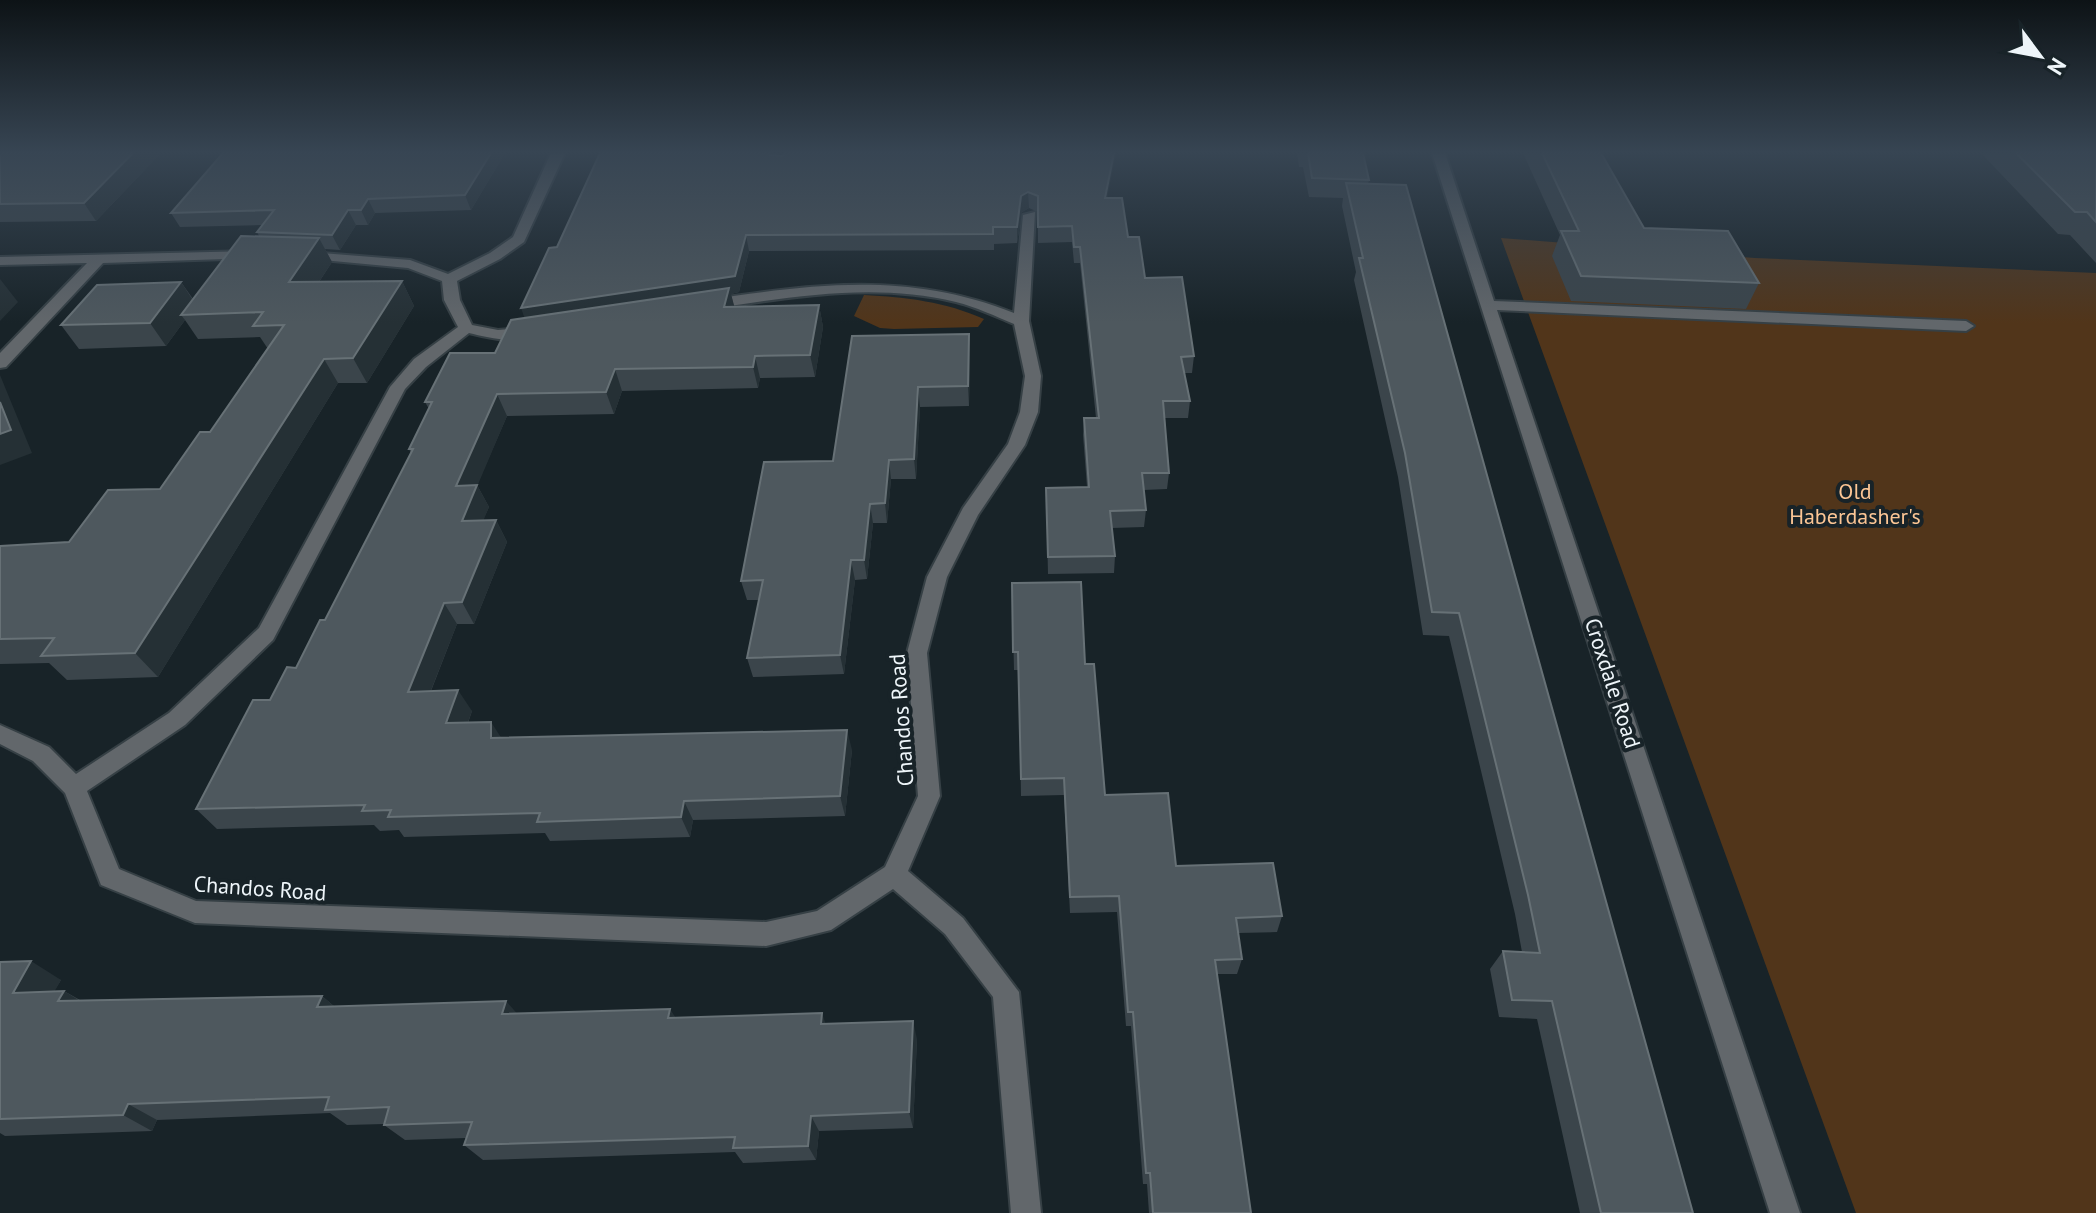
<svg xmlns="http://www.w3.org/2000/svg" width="2096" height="1213" viewBox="0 0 2096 1213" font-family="'PT Sans',sans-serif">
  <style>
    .green { fill: #51351a }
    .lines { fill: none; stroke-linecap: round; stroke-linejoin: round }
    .minor-casing { stroke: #364045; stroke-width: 4 }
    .minor { fill: #62676b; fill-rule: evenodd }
    .wall { fill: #3b454b }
    .shaded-wall { fill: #253035 }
    .building { fill: #4e585e; stroke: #677176; stroke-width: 2 }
    .labels { text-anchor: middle; stroke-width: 8; stroke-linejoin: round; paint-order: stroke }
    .park-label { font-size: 22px; fill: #fcc695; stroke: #182328 }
    .street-label { font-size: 22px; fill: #eef5f9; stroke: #182328 }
  </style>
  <rect width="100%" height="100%" fill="#182328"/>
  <path class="green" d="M1501,238L1755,258L2096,273V1213H1856Z
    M864,295C906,297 946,302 984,319L978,327L894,329L880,328L854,316Z"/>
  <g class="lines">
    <defs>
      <path id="minor" d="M551,153H565L524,242L500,259L457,281L460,300L472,325L498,330L532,327L540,332C523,346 489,338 469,333L426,367L405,389L273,640L185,725L87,791L119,869L196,901L766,922L817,911L885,867L918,796L907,653L927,577L963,508L1008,444L1020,412L1025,376L1014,324C995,316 976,307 956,302C873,282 789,297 706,310L698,305L706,300C815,284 908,271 1014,313L1023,215L1035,212L1029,321L1041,376L1038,412L1025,445L978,515L947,577L927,653L940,796L908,871L963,918L1019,992L1041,1213H1011L993,997L945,934L893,889L831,930L766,946L195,923L101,885L65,793L33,761L0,744V725L49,747L76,774L169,713L259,628L390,387L414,359L458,327L444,300L442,281L408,268L301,258L294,254L296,251L410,260L448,274L490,253L513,237Z
        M1432,153H1445L1494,301L1966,321L1974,326L1966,331L1497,310L1800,1213H1770Z
        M253,251L260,255L258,258L103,263L6,367L0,368V353L87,263L0,265V257Z"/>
    </defs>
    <use href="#minor" class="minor-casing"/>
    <use href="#minor" class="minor"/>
  </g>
  <path class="wall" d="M0,153H161L96,221L0,222Z
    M505,153L471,210L375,213L368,225H356L340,250L325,249L332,262L319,282L402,281L414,306L367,383H338L158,677L67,680L49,663L0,664V546L69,542L160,489L210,432L268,349L260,337L198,339L185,320L166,346L79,349L61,325L181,282L193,299L259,236L257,232L262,225L180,227L171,213Z
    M600,153H784L780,156L1107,198L1128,237L1145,278L1194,356L1192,373H1184L1190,401L1188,418H1165L1169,473L1167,489L1144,490L1146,510L1144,527L1112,528L1115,556L1114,573L1048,574L1046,488L1087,487L1083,435L1084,418H1096L1080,263H1074L1072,242L1038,243V212L1029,208L1022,212L1017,243L994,244V250L749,251L739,292L731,294L734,307L819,305L823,327L815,377L760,378L758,388L622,391L614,414L507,416L477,485L489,507L483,520H496L507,542L474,624H457L431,691L472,711L468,723L501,738L852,750L845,816L693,820L690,837L550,841L545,833L404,837L399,830L380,831L374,825L217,829L196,809L270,700L296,668L325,620L411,453L409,449L429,409L425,402L495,353L524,318Z
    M1297,153H1363L1369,180L1368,184L1693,1213H1580L1537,1019L1499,1017L1490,969L1503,951L1522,952L1515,914L1449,636L1423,635L1398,477L1354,280L1356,272L1342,206L1343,198L1309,197L1303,167H1299Z
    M1523,153H1601L1644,228L1759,283L1746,309L1571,301L1552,256L1560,235Z
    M1981,153H2096V263L2070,235L2058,234Z
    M852,336L970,353L969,406L920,407L916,479H891L887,523H873L867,579L855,580L844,674L753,677L747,658L759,600H747L741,581L833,461Z
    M1012,583L1085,664L1105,795L1176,866L1282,916L1277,932L1238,933L1242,959L1237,974H1217L1251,1213H1149L1147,1184H1143L1131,1026H1126L1117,912L1070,913L1064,795L1021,796L1019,670H1014Z
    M0,962L61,980L54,991H64L80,1000L322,996L335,1007L826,1024L917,1039L913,1128L819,1131L816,1160L743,1163L735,1152L483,1160L464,1145L466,1138L405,1140L384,1125V1124L347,1125L330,1113L157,1120L152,1131L5,1136L0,1133Z"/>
  <path class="shaded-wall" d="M133,153H161L96,221L84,203Z
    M491,153H505L471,210L465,195Z
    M770,153H784L773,161L770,155Z
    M1114,153H1116L1104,214L1105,198Z
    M1028,192L1029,208L1022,212L1017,243V227L1021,196Z
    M368,199L375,213L368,225L361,210Z
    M348,210L356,225L340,250L332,235Z
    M746,235L749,251L739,292L731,294L735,309L527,325L521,308Z
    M319,238L332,262L303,306L289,282Z
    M0,279L18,302L0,321Z
    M402,281L414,306L367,383L353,358Z
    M181,282L196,305L181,315L185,320L166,346L150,323Z
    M819,305L823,327L815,377L810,355Z
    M969,334L970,353L969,406L968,386Z
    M755,356L760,378L758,388L753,367Z
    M324,359L338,383L158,677L135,653Z
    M615,369L622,391L614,414L606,392Z
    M0,375L32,453L0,465Z
    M918,387L920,407L916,479L914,459Z
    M497,394L507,416L468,508L456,486Z
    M889,460L891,479L887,523L885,503Z
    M477,485L489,507L474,543L462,521Z
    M870,504L873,523L867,579L864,560Z
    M496,520L507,542L474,624L462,602Z
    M851,560L855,580L844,674L840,655Z
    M444,603L457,624L422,713L408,692Z
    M458,690L472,711L460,744L446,723Z
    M491,722L504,742L491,738Z
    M847,730L852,750L845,816L840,796Z
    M684,801L693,820L690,837L681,817Z
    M31,961L61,980L44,1010L13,993Z
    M64,991L93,1009L58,1001Z
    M322,996L343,1014L317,1007Z
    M506,1001L522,1019L502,1014Z
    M670,1009L681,1026L668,1018Z
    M822,1013L828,1031L821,1024Z
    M913,1021L917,1039L913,1128L909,1112Z
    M128,1104L157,1120L152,1131L123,1115Z
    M811,1116L819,1131L816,1160L808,1146Z"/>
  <path class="building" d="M0,153H133L84,203L0,204Z
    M223,153H491L465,195L368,199L361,210H348L332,235L257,232L274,210L171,213Z
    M600,153H770V155L782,156L786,153H1114L1105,198H1122L1128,237H1139L1145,278L1182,277L1194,356L1181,357L1190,401H1163L1169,473H1142L1146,510L1110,511L1115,556L1048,557L1046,488L1089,487L1084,418H1099L1080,247H1074L1072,226L1038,227V196L1028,192L1021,196L1017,227H993V234L746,235L735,276L521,308L549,248L557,247Z
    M1308,153H1363L1369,180L1312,178Z
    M1542,153H1601L1644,228L1728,231L1759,283L1581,276L1561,231H1579Z
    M2016,153H2096V222L2087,212H2075Z
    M1346,183L1406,185L1693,1213H1601L1552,1001L1512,1000L1503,951L1540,953L1528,895L1459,613L1432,612L1405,453L1359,258H1363Z
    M241,236L319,238L289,282L402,281L353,358L324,359L135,653L41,656L54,638L0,639V546L69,542L108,490L160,489L200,432H210L284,325L253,326L263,312L181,315Z
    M181,282L150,323L61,325L97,285Z
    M729,288L724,307L819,305L810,355L755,356L753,367L615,369L606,392L497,394L456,486L477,485L462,521L496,520L462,602L444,603L408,692L458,690L446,723L491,722V738L847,730L840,796L684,801L681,817L537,822L540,813L388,817L391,810L362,811L365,805L196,809L253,700H270L287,667L296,668L320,620H325L413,449H409L432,402H425L450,353H495L511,320Z
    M969,334L968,386L918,387L914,459L889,460L885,503L870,504L864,560H851L840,655L747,658L763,580L741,581L764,462L833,461L852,336Z
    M0,402L11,430L0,434Z
    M1081,582L1085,664H1094L1105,795L1168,793L1176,866L1273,863L1282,916L1236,918L1242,959L1215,960L1251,1213H1153L1150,1173H1146L1133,1012H1128L1119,896L1070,897L1064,778L1021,779L1018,652H1013L1012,583Z
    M31,961L13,993L64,991L58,1001L322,996L317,1007L506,1001L502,1014L670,1009L668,1018L822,1013L821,1024L913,1021L909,1112L811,1116L808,1146L733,1148L735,1137L464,1145L472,1122L384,1125L389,1107L325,1110L329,1097L128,1104L123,1115L0,1119V962Z"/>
  <linearGradient id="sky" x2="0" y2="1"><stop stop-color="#0d1316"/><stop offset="0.47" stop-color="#374553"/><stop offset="1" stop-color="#374553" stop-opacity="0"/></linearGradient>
  <rect width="2096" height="323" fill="url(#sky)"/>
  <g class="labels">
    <g class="park-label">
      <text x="1855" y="499">Old<tspan x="1855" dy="25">Haberdasher's</tspan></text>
    </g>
    <g class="street-label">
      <text transform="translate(1613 683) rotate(72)" y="8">Croxdale Road</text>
      <text transform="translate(901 720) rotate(-94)" y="8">Chandos Road</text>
      <text transform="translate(260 888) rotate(4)" y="8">Chandos Road</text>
    </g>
  </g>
  <g transform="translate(2040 56) rotate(122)" stroke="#182328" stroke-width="6" paint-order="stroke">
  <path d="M0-6L14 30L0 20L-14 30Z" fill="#eef5f9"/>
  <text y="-12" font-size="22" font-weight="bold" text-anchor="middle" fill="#eef5f9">N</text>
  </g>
</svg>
